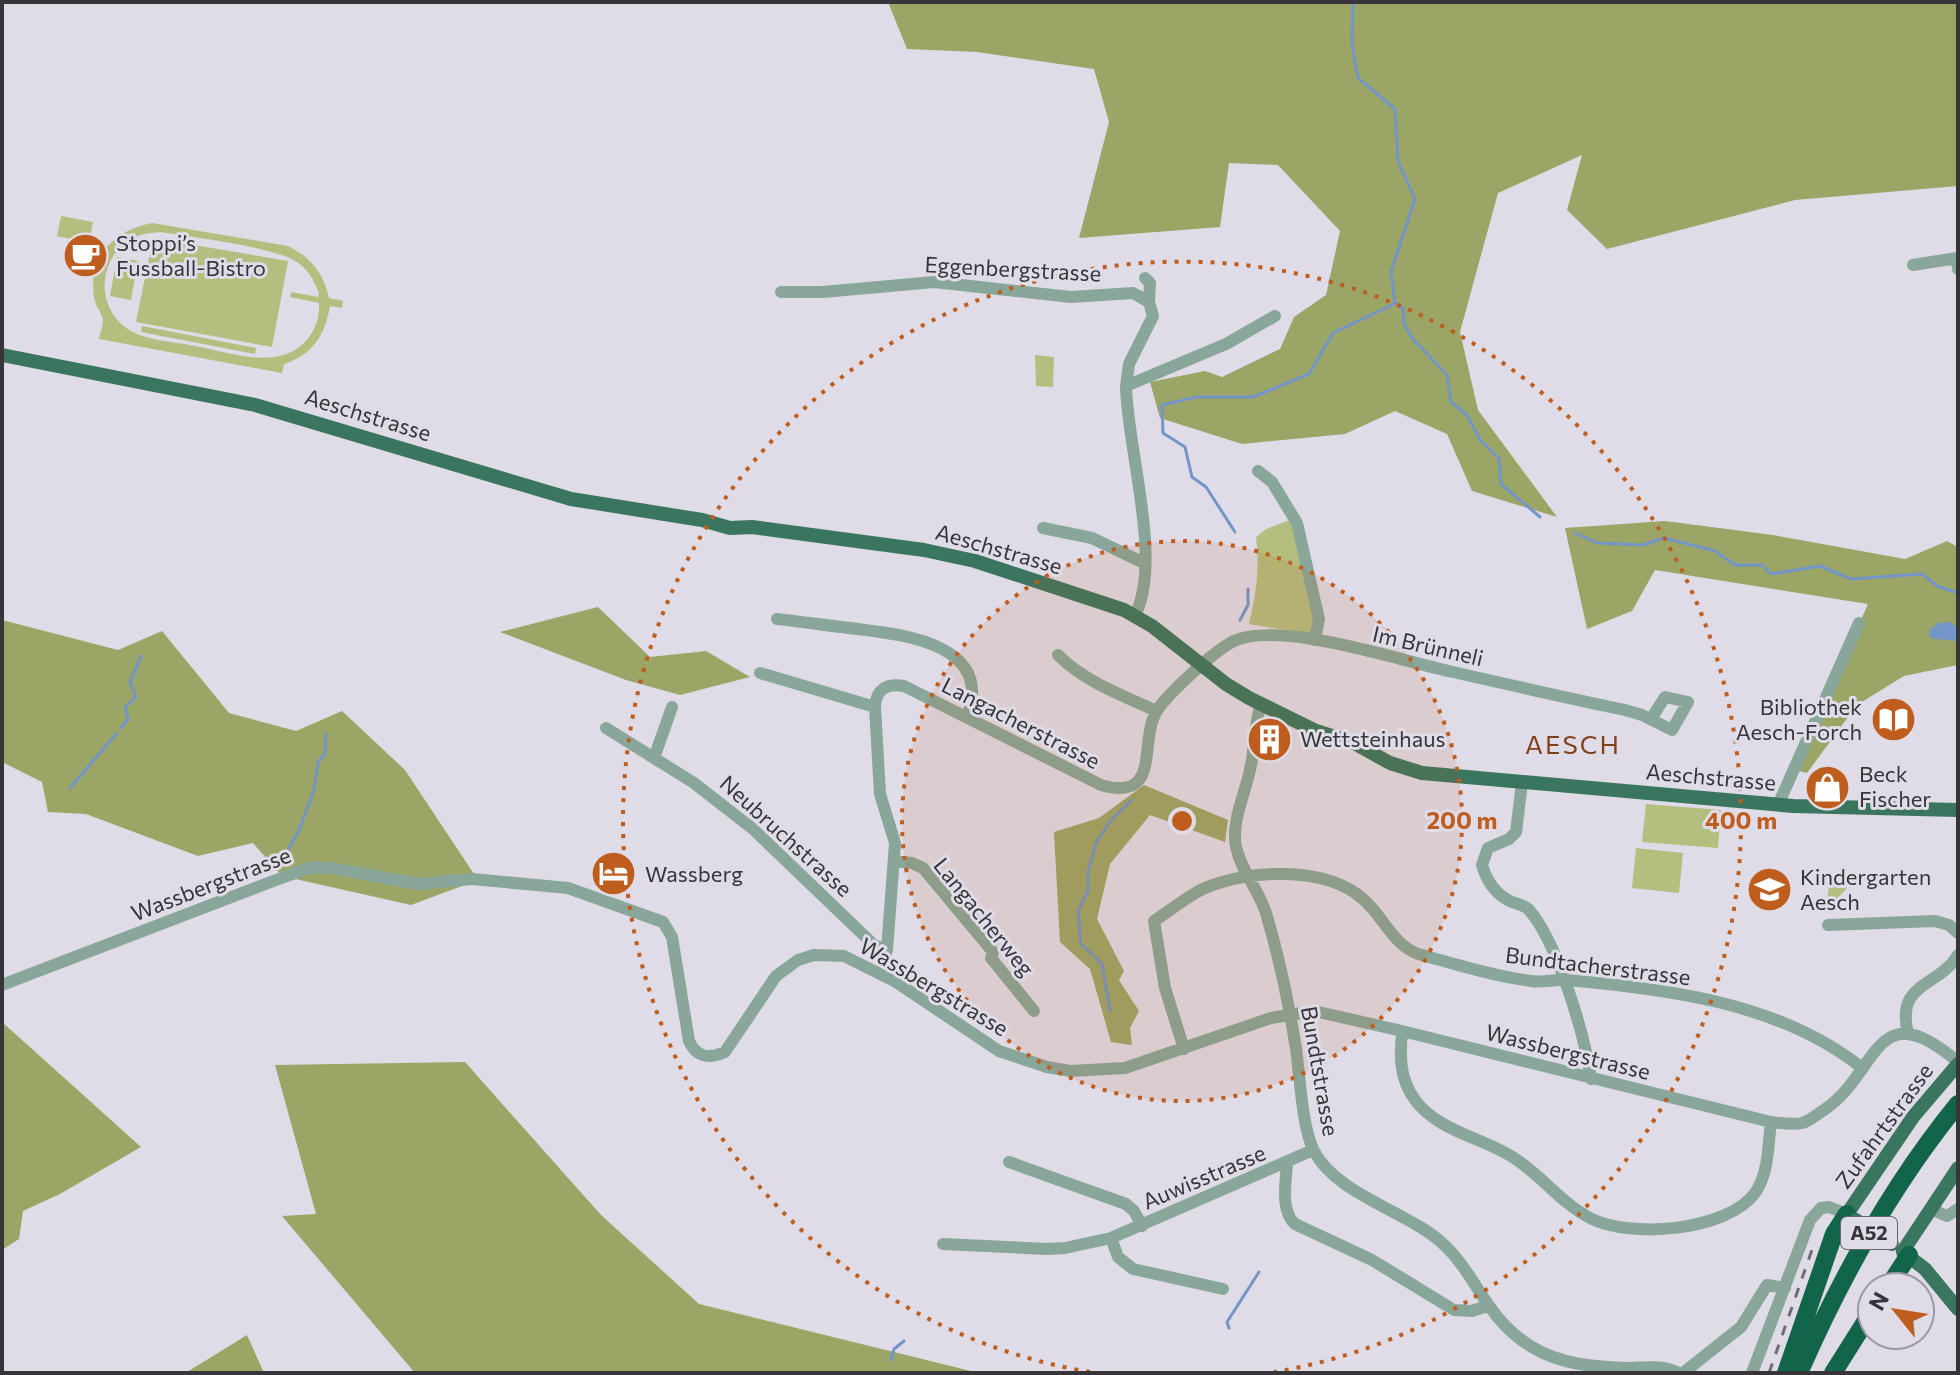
<svg xmlns="http://www.w3.org/2000/svg" width="1960" height="1375" viewBox="0 0 1960 1375" font-family="Commissioner,sans-serif">
  <style>
    .green { fill: #b4be7f; fill-rule: evenodd }
    .forest { fill: #9ba566 }
    .water { fill: #7495c8 }
    .lines { fill: none; stroke-linecap: round; stroke-linejoin: round }
    .stream { stroke: #7495c8; stroke-width: 3 }
    .minor { stroke: #88a699; stroke-width: 12 }
    .major { stroke: #3a765f; stroke-width: 14 }
    .highway { stroke: #12644b; stroke-width: 18 }
    .rail { stroke: #6f6d74; stroke-width: 3; stroke-dasharray: 10 10; stroke-linecap: butt }
    .major-bridge { stroke: #3a765f; stroke-width: 14 }
    .ring { fill: none; stroke: #be5d1d; stroke-width: 4; stroke-dasharray: 4 8 }
    .labels { text-anchor: middle; stroke-width: 6; stroke-linejoin: round; paint-order: stroke }
    .shield { fill: #dfdce7; stroke: #69676e; stroke-width: 2 }
    .shield-label { font-size: 20px; font-weight: bold; fill: #37353a }
    .poi-label { font-size: 22px; fill: #37353a; stroke: #dfdce7; text-anchor: start }
    .street-label { font-size: 22px; fill: #37353a; stroke: #dfdce7 }
    .quarter-label { font-size: 26px; letter-spacing: 2px; fill: #7f401a; stroke: #dfdce7 }
    .centre { fill: #be5d1d; stroke: #dfdce7; stroke-width: 4 }
    .ring-label { font-size: 24px; text-anchor: middle; font-weight: bold; fill: #be5d1d; stroke: #dfdce7; stroke-width: 6; stroke-linejoin: round; paint-order: stroke }
  </style>
  <rect width="100%" height="100%" fill="#dfdce7"/>
  <path class="green" d="M61,216L93,222L89,243L57,236Z
    M152,223L288,246C311,257 324,274 329,298L343,301L342,308L330,306C325,335 313,355 284,364L282,373L99,339C100,333 103,326 103,320C102,313 95,306 94,297C88,257 114,230 152,223ZM160,232C191,237 275,247 297,262C309,270 314,281 319,293L318,297L291,292L290,297L319,303C320,318 315,331 305,342C277,371 229,352 195,346C172,341 143,341 125,327C95,304 99,258 131,239C139,234 150,233 160,232Z
    M153,238L288,261L272,347L136,322Z
    M117,257L138,261L131,300L110,296Z
    M142,326L256,348L255,354L141,332Z
    M1035,355L1054,357L1053,387L1036,386Z
    M1290,520L1318,617L1313,635L1249,624C1256,594 1260,568 1256,537L1266,529Z
    M1646,804L1721,810L1718,848L1642,842Z
    M1636,848L1683,853L1679,893L1632,888Z
    M1847,873V888L1832,904L1827,903L1830,875Z"/>
  <path class="forest" d="M888,2H1958V186L1795,200L1607,249L1567,210L1582,155L1498,193L1460,332L1478,410L1557,517L1472,491L1447,434L1395,411L1345,434L1242,444L1160,418L1150,382L1205,371L1222,377L1280,349L1294,317L1326,295L1340,231L1278,165L1229,163L1220,227L1079,238L1109,122L1094,69L977,52L907,49Z
    M1665,521L1773,535L1905,559L1947,541L1958,547V665L1904,676L1857,705L1807,773L1795,770L1868,604L1655,570L1632,611L1587,629L1565,528Z
    M598,607L650,657L706,651L750,677L680,695L626,680L500,632Z
    M2,620L118,650L162,631L229,713L296,731L342,711L405,770L478,880L411,905L282,876L253,843L198,856L86,814L48,812L42,782L2,762Z
    M1144,785L1228,820L1225,842L1150,815L1110,864L1097,919L1124,971L1119,980L1139,1011L1130,1028L1132,1045L1111,1042L1090,969L1060,942L1054,832L1099,818Z
    M2,1022L141,1147L60,1194L23,1211L19,1239L2,1250Z
    M465,1062L601,1215L699,1304L975,1372L1024,1373H415L282,1216L316,1214L275,1065Z
    M247,1335L264,1373H187V1372Z"/>
  <path class="water" d="M1951,622L1958,630L1955,641L1930,638L1929,630L1938,623Z"/>
  <g class="lines">
    <path class="stream" d="M1353,2L1352,45L1358,78L1395,109L1398,161L1415,199L1391,272L1395,303L1403,308L1404,324L1413,339L1447,375L1451,402L1467,415L1481,441L1499,458L1501,484L1540,517
      M1235,532L1206,487L1192,477L1185,447L1163,433L1162,405L1196,397H1253L1309,374L1333,333L1394,304
      M1575,533L1597,543L1643,545L1664,538L1715,551L1735,565H1762L1771,574L1820,566L1851,579L1922,574L1937,586L1958,593
      M1240,620L1248,605V589
      M121,728L128,719L125,707L136,697L130,682L141,656
      M70,788L117,733
      M281,863L299,830L314,790L318,762L325,754L326,734
      M1110,1011L1102,964L1081,944L1078,911L1088,890V872L1096,843L1111,820L1132,800
      M1229,1328L1227,1322L1259,1272
      M891,1360L894,1349L904,1341"/>
    <path class="minor" d="M1913,265L1957,258L1958,269
      M1145,278L1150,283L1149,302
      M781,292H823L934,282L1071,297L1133,293L1149,302L1153,316L1129,364L1126,386C1127,448 1163,561 1135,615
      M1126,386L1226,344L1275,316
      M1258,471L1272,482L1297,523L1319,619L1315,640
      M1043,528L1092,538L1144,563
      M777,619C804,622 831,626 858,629C906,635 994,645 967,717
      M1058,655C1085,682 1122,695 1156,711
      M760,673L875,707
      M1261,704C1254,725 1255,748 1250,770C1245,794 1231,822 1236,847C1241,871 1259,890 1266,913C1279,957 1289,1004 1296,1049C1300,1076 1302,1128 1314,1151C1336,1194 1406,1211 1441,1242C1478,1275 1484,1318 1532,1347C1560,1364 1593,1367 1626,1368C1643,1368 1663,1364 1679,1373
      M606,728L694,783L753,829L874,945L887,950
      M654,758L672,707
      M1522,783L1516,832L1509,839L1488,848L1482,865C1487,882 1496,895 1512,902C1518,904 1525,905 1529,910C1557,941 1585,1036 1591,1079
      M1778,805L1859,623
      M895,861L912,863L923,868L993,952L991,958L1034,1011
      M1828,925L1935,921L1949,925L1958,933
      M880,972L887,950L895,843L880,794L875,707C876,689 887,683 904,686L1101,785C1164,803 1137,739 1158,709C1170,692 1215,650 1234,641C1281,620 1401,661 1453,672C1510,685 1568,698 1625,710L1642,715L1672,730L1688,702L1665,697L1651,719
      M2,985L276,880L312,867L331,868L419,884L472,879L568,888L663,922L672,937L689,1041C697,1058 709,1059 725,1052L776,976L798,960L814,955L844,956L896,982L999,1051L1047,1067L1070,1071L1125,1068L1271,1018L1314,1011L1402,1031L1771,1122C1781,1123 1793,1125 1802,1123C1810,1121 1817,1114 1824,1110C1880,1072 1874,991 1958,1062
      M1402,1031C1400,1056 1399,1078 1415,1100C1439,1132 1482,1137 1514,1158C1541,1175 1561,1203 1590,1218C1630,1239 1727,1231 1755,1193C1769,1173 1768,1145 1771,1122
      M1908,1033C1895,982 1939,987 1958,955
      M1184,1049L1165,988L1154,921C1170,911 1187,896 1205,888C1249,869 1326,866 1363,899C1384,917 1392,944 1418,954C1455,964 1493,976 1531,981C1543,983 1555,979 1567,980C1668,989 1781,1003 1862,1068
      M1009,1162L1126,1204L1134,1211L1142,1226
      M1287,1163C1286,1182 1280,1211 1295,1224L1372,1260L1454,1310L1472,1311L1487,1306
      M1931,1209L1947,1216L1958,1209
      M1111,1238L1118,1257L1133,1269L1223,1289
      M943,1244L1047,1249L1065,1248L1111,1238L1313,1150
      M1683,1373L1741,1327L1767,1285L1785,1288
      M1752,1373L1810,1220L1821,1208L1829,1207L1847,1214"/>
    <path class="major" d="M2,355L255,405L571,499L702,520L730,528L752,527L924,550L975,561L1124,610L1152,626L1226,684L1249,698L1316,731L1354,743L1390,763L1422,773L1793,806L1958,810
      M1852,1218L1847,1214L1913,1117L1958,1064
      M1903,1251L1958,1168
      M1903,1252L1925,1269L1958,1309"/>
    <path class="highway" d="M1888,1287L1909,1255
      M1786,1373L1834,1234L1847,1214
      M1799,1373C1841,1277 1892,1185 1958,1104
      M1833,1373L1872,1311"/>
    <path class="rail" d="M1769,1373L1814,1244"/>
    <path class="major-bridge" d="M1856,1220L1892,1244"/>
  </g>
  <circle cx="1182" cy="821" r="280" fill="#be5d1d" fill-opacity=".12"/>
  <g class="ring">
    <circle cx="1182" cy="821" r="280"/>
    <path d="M1090 1372A559 559 0 1 1 1274 1372"/>
  </g>
  <defs>
    <symbol id="cafe-disc" viewBox="-11 -11 22 22"><circle r="9.5" fill="#be5d1d" stroke="#dfdce7"/><path d="M-5.5-4.5H6V0H3Q3 3.5 0 3.5H-2.5Q-5.5 3.5-5.5 0ZM3-3.2v2h1.7v-2ZM-6 4.5H4V6H-6Z" fill="#fff"/></symbol>
    <symbol id="library-disc" viewBox="-11 -11 22 22"><circle r="9.5" fill="#be5d1d" stroke="#dfdce7"/><path d="M-6-4Q-3-5.5-.7-3.5V5Q-3 3-6 4ZM6-4Q3-5.5 .7-3.5V5Q3 3 6 4Z" fill="#fff"/></symbol>
    <symbol id="building-disc" viewBox="-11 -11 22 22"><circle r="9.5" fill="#be5d1d" stroke="#dfdce7"/><path d="M-4-6H4V6H1V3H-1V6H-4ZM-2.5-4.3h1.7v1.8h-1.7ZM.8-4.3h1.7v1.8H.8ZM-2.5-1h1.7V.8h-1.7ZM.8-1h1.7V.8H.8Z" fill="#fff"/></symbol>
    <symbol id="shop-disc" viewBox="-11 -11 22 22"><circle r="9.5" fill="#be5d1d" stroke="#dfdce7"/><path d="M-5-2.5h2.3a2.7 3.5 0 0 1 5.4 0H5L5.5 6h-11ZM-1.5-2.5h3a1.5 2.3 0 0 0-3 0Z" fill="#fff"/></symbol>
    <symbol id="hotel-disc" viewBox="-11 -11 22 22"><circle r="9.5" fill="#be5d1d" stroke="#dfdce7"/><path d="M-6-4.5h1.5V1H6V5H4.5V3h-9V5H-6ZM-4 0a1.8 1.8 0 1 1 3.6 0ZM.5 0V-2.5h3Q6-2.5 6 0Z" fill="#fff"/></symbol>
    <symbol id="school-disc" viewBox="-11 -11 22 22"><circle r="9.5" fill="#be5d1d" stroke="#dfdce7"/><path d="M0-5L7-2L0 1L-7-2ZM-4 1L0 2.5L4 1V4Q0 6-4 4Z" fill="#fff"/></symbol>
  </defs>
  <g fill-rule="evenodd">
    <use href="#cafe-disc" x="60" y="230" width="51" height="51"/>
    <use href="#library-disc" x="1868" y="694" width="51" height="51"/>
    <use href="#building-disc" x="1244" y="714" width="51" height="51"/>
    <use href="#shop-disc" x="1802" y="762" width="51" height="51"/>
    <use href="#hotel-disc" x="588" y="848" width="51" height="51"/>
    <use href="#school-disc" x="1744" y="864" width="51" height="51"/>
  </g>
  <g class="labels">
    <rect class="shield" x="1841" y="1217" width="56" height="32" rx="6"/>
    <g class="shield-label">
      <text x="1869" y="1240">A52</text>
    </g>
    <g class="poi-label">
      <text x="116" y="251">Stoppi’s<tspan x="116" dy="25">Fussball-Bistro</tspan></text>
      <text x="1862" y="715" text-anchor="end">Bibliothek<tspan x="1862" dy="25">Aesch-Forch</tspan></text>
      <text x="1300" y="747">Wettsteinhaus</text>
      <text x="1859" y="782">Beck<tspan x="1859" dy="25">Fischer</tspan></text>
      <text x="645" y="882">Wassberg</text>
      <text x="1800" y="885">Kindergarten<tspan x="1800" dy="25">Aesch</tspan></text>
    </g>
    <g class="street-label">
      <text transform="translate(1013 269) rotate(3)" y="8">Eggenbergstrasse</text>
      <text transform="translate(368 415) rotate(17)" y="8">Aeschstrasse</text>
      <text transform="translate(999 549) rotate(16)" y="8">Aeschstrasse</text>
      <text transform="translate(1428 646) rotate(13)" y="8">Im Brünneli</text>
      <text transform="translate(1021 723) rotate(27)" y="8">Langacherstrasse</text>
      <text transform="translate(1711 777) rotate(5)" y="8">Aeschstrasse</text>
      <text transform="translate(786 836) rotate(42)" y="8">Neubruchstrasse</text>
      <text transform="translate(211 884) rotate(-21)" y="8">Wassbergstrasse</text>
      <text transform="translate(984 917) rotate(51)" y="8">Langacherweg</text>
      <text transform="translate(1598 966) rotate(7)" y="8">Bundtacherstrasse</text>
      <text transform="translate(934 987) rotate(31)" y="8">Wassbergstrasse</text>
      <text transform="translate(1568 1052) rotate(14)" y="8">Wassbergstrasse</text>
      <text transform="translate(1320 1071) rotate(80)" y="8">Bundtstrasse</text>
      <text transform="translate(1884 1126) rotate(-54)" y="8">Zufahrtstrasse</text>
      <text transform="translate(1204 1177) rotate(-23)" y="8">Auwisstrasse</text>
    </g>
    <g class="quarter-label">
      <text x="1573" y="754">AESCH</text>
    </g>
  </g>
  <circle cx="1182" cy="821" r="12" class="centre"/>
  <g class="ring-label">
    <text x="1462" y="829">200 m</text>
    <text x="1741" y="829">400 m</text>
  </g>
  <rect width="1960" height="1375" fill="none" stroke="#37353a" stroke-width="8"/>
  <g transform="translate(1896 1311) rotate(300)"><circle r="38" fill="#dfdce7" stroke="#9c99a2" stroke-width="2"/>
  <path d="M0-6L14 30L0 20L-14 30Z" fill="#be5d1d"/>
  <text y="-12" font-size="22" font-weight="bold" text-anchor="middle" fill="#37353a">N</text>
  </g>
</svg>
